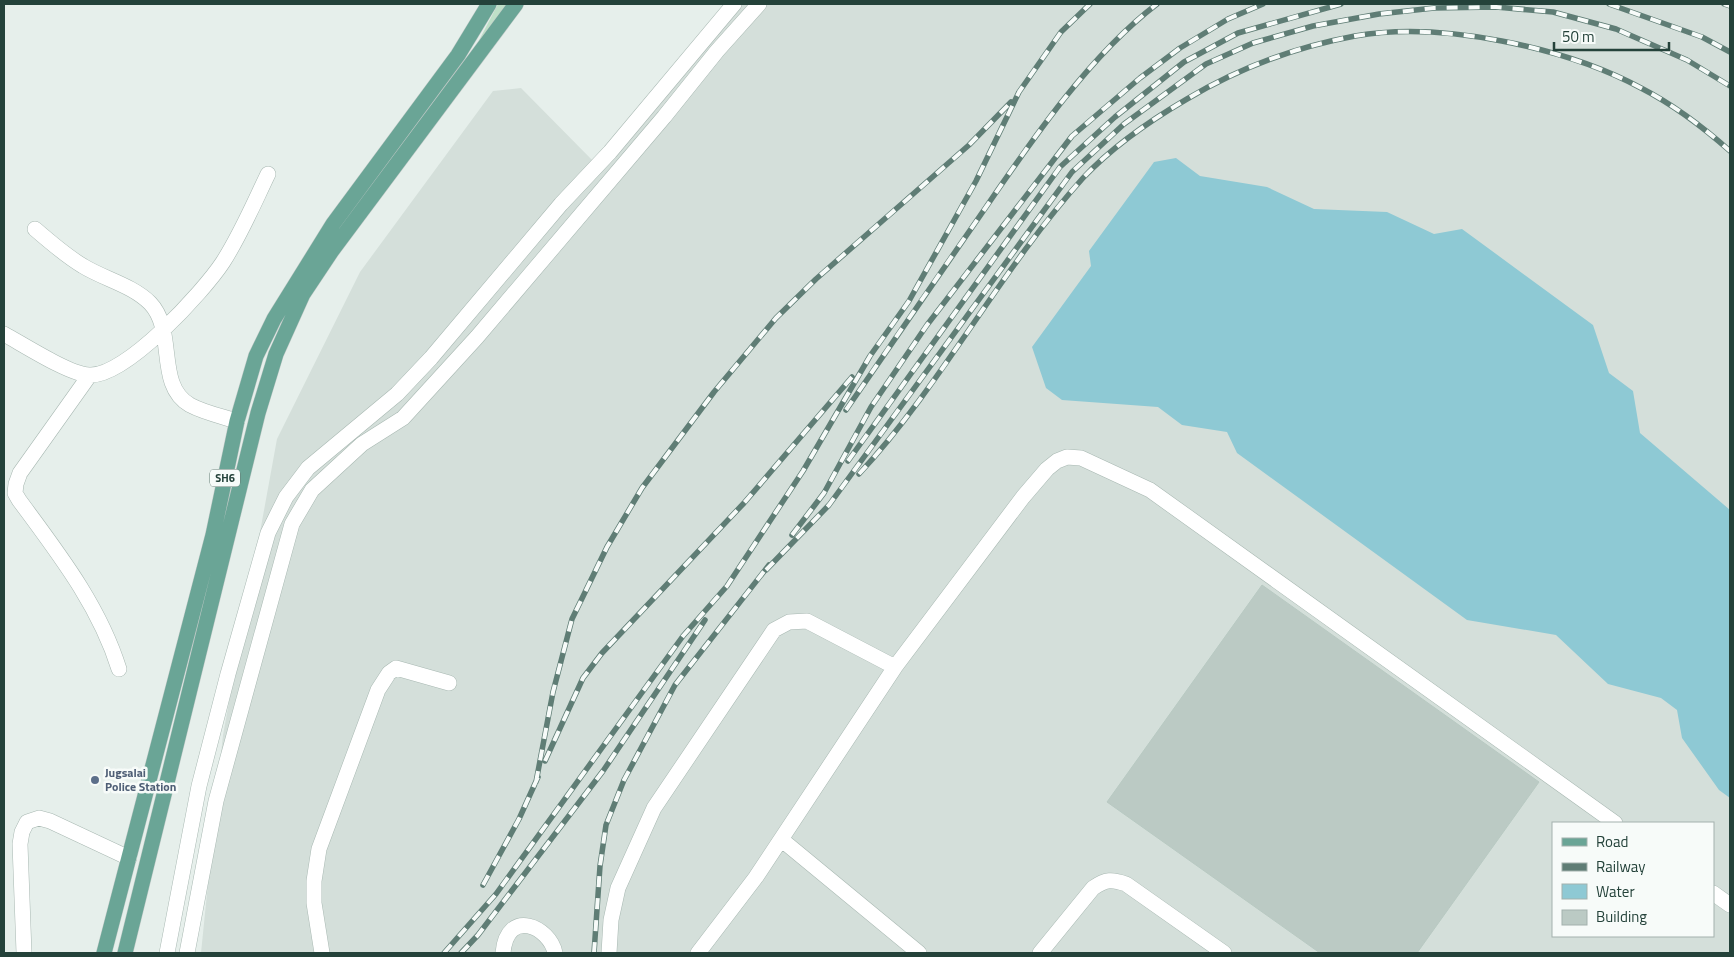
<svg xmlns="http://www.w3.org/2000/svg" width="1734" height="957" viewBox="0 0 1734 957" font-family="'Titillium Web',sans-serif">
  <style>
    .built { fill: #d4dfda; fill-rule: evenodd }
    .green { fill: #bfe0c8 }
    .water { fill: #8ec9d4 }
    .building { fill: #bbcac4; stroke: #b8c9c2 }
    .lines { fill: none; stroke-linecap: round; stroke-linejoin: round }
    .minor-casing { stroke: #a8b8b2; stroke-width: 16 }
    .major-casing { stroke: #c2cac8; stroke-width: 16 }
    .minor { stroke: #fff; stroke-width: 15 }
    .major { stroke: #6aa596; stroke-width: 15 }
    .rail-casing { stroke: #5f7d75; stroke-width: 5.5 }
    .rail { stroke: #f7fbf9; stroke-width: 4; stroke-dasharray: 11; stroke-linecap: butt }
    .service-dot { fill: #5c6f8a; stroke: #f7fbf9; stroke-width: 2 }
    .labels { text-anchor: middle; stroke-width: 5; stroke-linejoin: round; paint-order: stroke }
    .shield { fill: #f7fbf9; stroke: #637a73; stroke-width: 1 }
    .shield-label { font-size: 11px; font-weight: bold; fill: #24423a }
    .service-label { font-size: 12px; font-weight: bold; fill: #4e5e75; stroke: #f7fbf9; text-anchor: start }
  </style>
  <rect width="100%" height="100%" fill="#e6efeb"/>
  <path class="built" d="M726,4H1730V953H201L223,735L277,439L360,272L493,91L521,88L596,164ZM1553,823H1713V936H1553Z"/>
  <path class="green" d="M498,4H507L475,48Z"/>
  <path class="water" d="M1176,158L1200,176L1267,187L1314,209L1387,212L1434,234L1462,229L1593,325L1609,373L1633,391L1640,433L1730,510V798L1719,790L1682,738L1677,710L1661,698L1608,684L1556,635L1467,620L1237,453L1227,432L1182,425L1158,407L1062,400L1046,388L1032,347L1091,266L1089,251L1154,162Z"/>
  <path class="building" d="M1262,585L1539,782L1417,953H1320L1107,802Z"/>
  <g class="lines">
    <defs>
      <path id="minor" d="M35,229C50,242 66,256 83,266C104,279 132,285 150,303C177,331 155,385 190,405C205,413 221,416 237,421
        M4,334C24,345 69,374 89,375C125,378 204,291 223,262C241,234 254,203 268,174
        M89,376L20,473L16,484L15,493L19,500C58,553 99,605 119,669
        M782,840L919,953
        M1713,893L1730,905
        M24,953L20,844L22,832L27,822L39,818L50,821L129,858
        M167,953L199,786L228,674L268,533L286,497L308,468L397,394L431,358L561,204L610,152L734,4
        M187,953L216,801L292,524L312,490L362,444L403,418L477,337L664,117L717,51L759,4
        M322,953L314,903V881L319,849L378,690L389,673L396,668L449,683
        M503,953C507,907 550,927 555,953
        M609,953L611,920L618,888L654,808L774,630L789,622L807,621L895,667
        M698,953L756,877L895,667L1023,497L1047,469L1057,461L1067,457L1081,458L1150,490L1615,823
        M1040,953L1093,888C1106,879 1112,879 1126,884L1224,953"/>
      <path id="major" d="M104,953L213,535L237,421L256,356L274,319L333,224L458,55L489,4
        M125,953L258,413L276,354L303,294L331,252L516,4"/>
    </defs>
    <use href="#minor" class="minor-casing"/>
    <use href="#major" class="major-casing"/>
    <use href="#minor" class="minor"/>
    <use href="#major" class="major"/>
    <defs>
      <path id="rail" d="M1609,4L1702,37L1730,52
        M1724,4L1730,6
        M846,410C892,343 938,276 984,210C1032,140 1089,56 1157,4
        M848,461L1060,167L1115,117L1184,62L1238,33L1341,4
        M859,474C943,383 1000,270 1083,178C1112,147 1151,120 1187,99C1239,68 1295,47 1355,36C1441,21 1565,47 1641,88C1674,105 1703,127 1730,151
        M792,535L824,493L871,407L927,325L1072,136L1140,78L1180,48L1228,19L1263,4
        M766,570L829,505L1072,172L1124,124L1206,64L1253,43L1313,26L1379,14L1434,8L1496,7L1553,12L1616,29L1687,60L1730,86
        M545,761L583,678L602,653L744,503L852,377
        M536,782L553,692L572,619L607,547L642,488L714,392L776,318L816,279L969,145L1011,102
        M483,885L519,819L538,777
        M444,953L496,894L683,636L727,586L803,471L870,356L909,301L976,181L1019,92L1061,32L1090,4
        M461,953L478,935L603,771L705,620
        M594,953L600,866L606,825L624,780L675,685L769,565"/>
    </defs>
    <use href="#rail" class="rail-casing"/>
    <use href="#rail" class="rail"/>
  </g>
  <circle class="service-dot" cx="95" cy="780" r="5"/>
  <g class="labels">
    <rect class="shield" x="210" y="469.5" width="30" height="17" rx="4"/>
    <g class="shield-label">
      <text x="225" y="482">SH6</text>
    </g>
    <g class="service-label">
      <text x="105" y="777">Jugsalai<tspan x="105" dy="14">Police Station</tspan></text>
    </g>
  </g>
  <rect width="1734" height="957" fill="none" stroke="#24423a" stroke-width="10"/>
  <rect x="1552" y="822" width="162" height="115" fill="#f7fbf9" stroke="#a3b1ad"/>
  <rect x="1562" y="838" width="25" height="8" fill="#6aa596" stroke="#a3b1ad"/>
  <text x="1596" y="847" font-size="15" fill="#24423a">Road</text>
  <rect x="1562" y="863" width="25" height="8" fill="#5f7d75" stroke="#a3b1ad"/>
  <text x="1596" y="872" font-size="15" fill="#24423a">Railway</text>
  <rect x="1562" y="884" width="25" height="15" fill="#8ec9d4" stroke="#a3b1ad"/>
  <text x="1596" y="897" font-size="15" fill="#24423a">Water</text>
  <rect x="1562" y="910" width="25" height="15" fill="#bbcac4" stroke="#a3b1ad"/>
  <text x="1596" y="922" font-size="15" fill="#24423a">Building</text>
  <path d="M1554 42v8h115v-8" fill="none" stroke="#24423a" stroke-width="2.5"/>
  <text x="1562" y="42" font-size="15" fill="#24423a" stroke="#f7fbf9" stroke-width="4" paint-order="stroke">50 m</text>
</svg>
